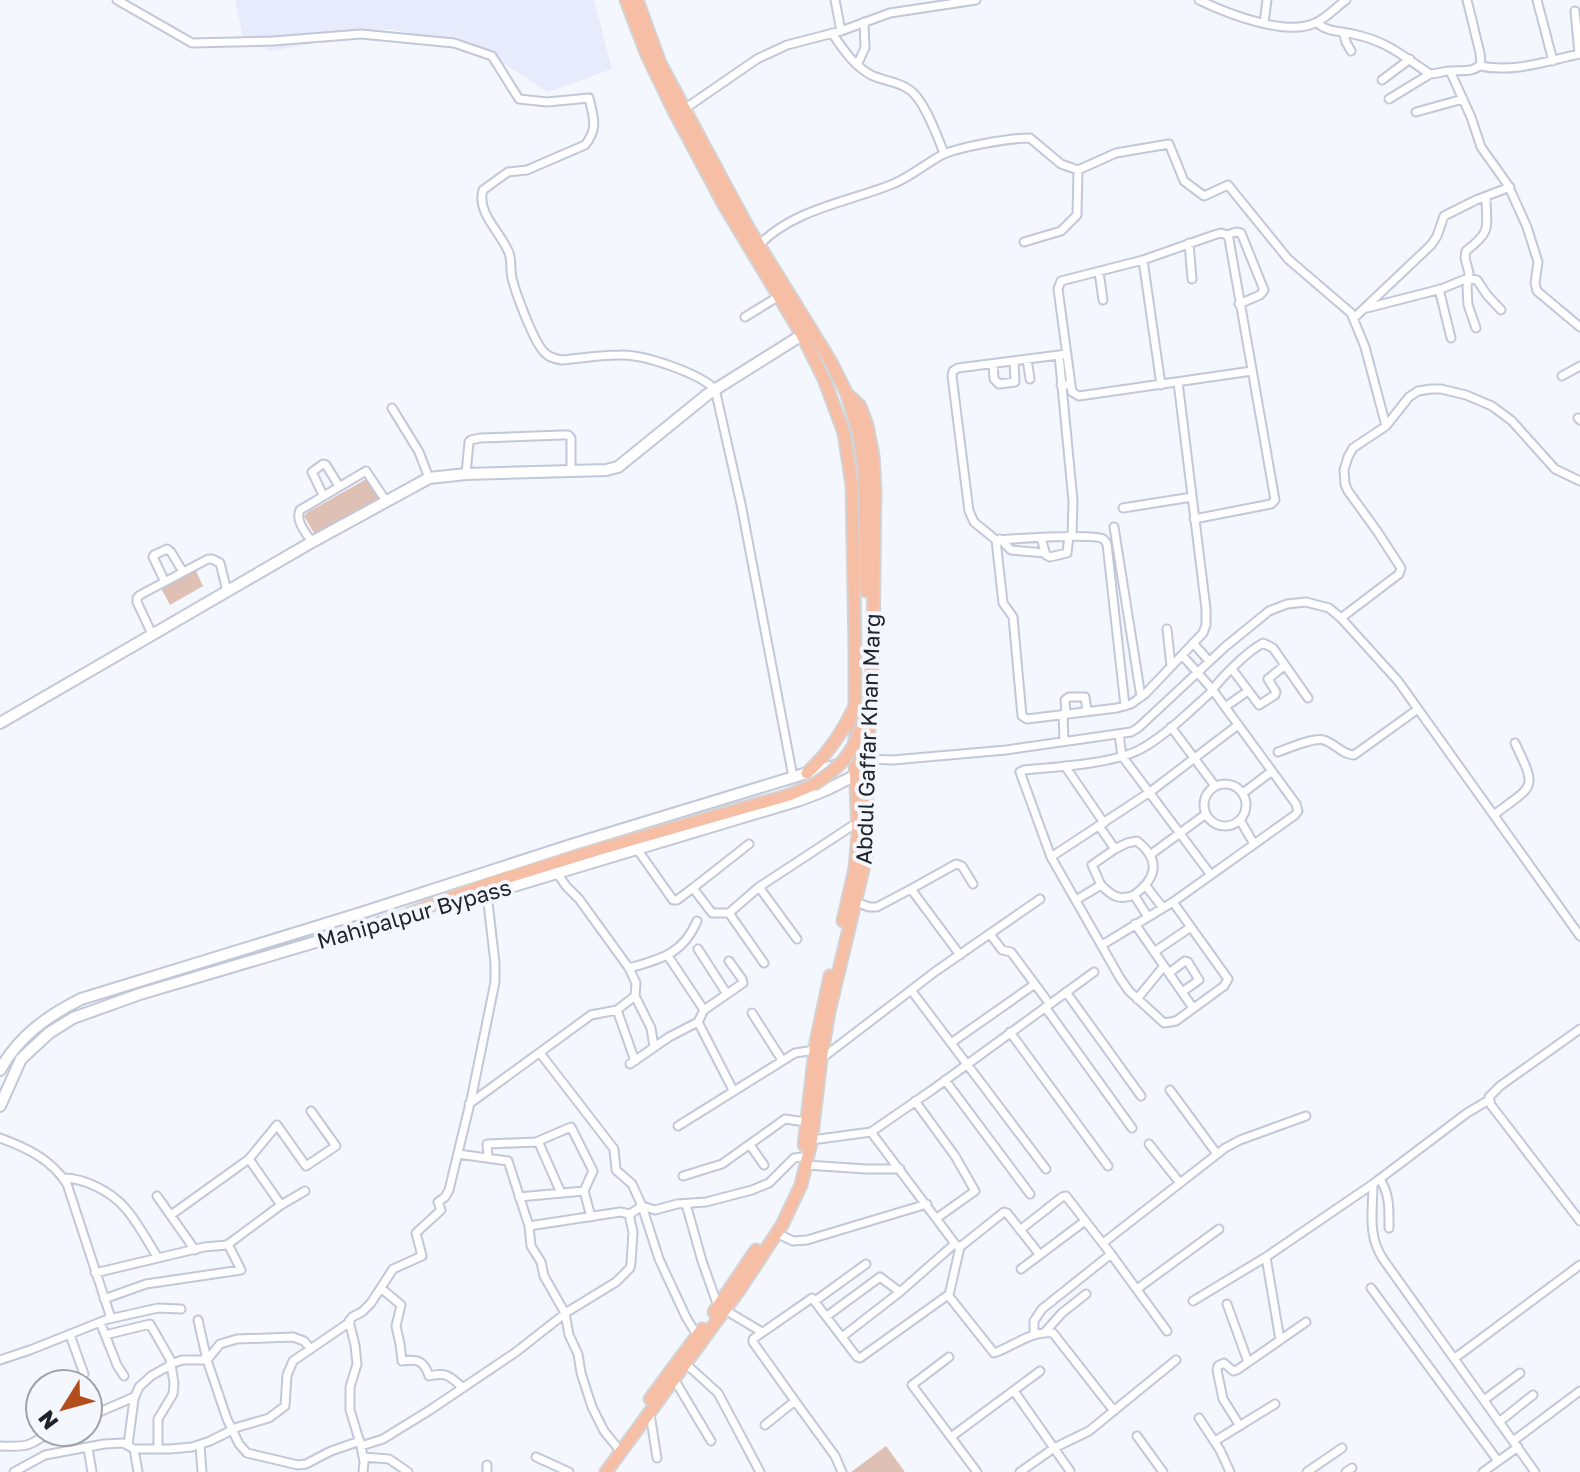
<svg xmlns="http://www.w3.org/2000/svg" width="1580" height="1472" viewBox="0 0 1580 1472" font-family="'Golos Text',sans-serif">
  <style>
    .built { fill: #e7ebfb }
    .green { fill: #dfc0b4 }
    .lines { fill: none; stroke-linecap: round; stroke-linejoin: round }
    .street-casing { stroke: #c2c7d9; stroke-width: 11 }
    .secondary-casing { stroke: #c2c7d9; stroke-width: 14 }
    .primary-casing { stroke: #d3d3d4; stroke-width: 15 }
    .street { stroke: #fff; stroke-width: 7 }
    .secondary { stroke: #fff; stroke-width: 10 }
    .primary { stroke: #f7bea6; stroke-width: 11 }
    .primary-bridge-casing { stroke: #d3d3d4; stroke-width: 15; stroke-linecap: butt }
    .primary-bridge { stroke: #f7bea6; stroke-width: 11 }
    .labels { text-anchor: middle; stroke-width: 8; stroke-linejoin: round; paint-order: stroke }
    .street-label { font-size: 22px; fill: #21232a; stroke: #f4f7fe }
  </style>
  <rect width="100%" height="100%" fill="#f4f7fe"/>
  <path class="built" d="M235,0H594L612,69L548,92L479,48L390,29L271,51L244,41Z"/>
  <path class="green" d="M370,477L383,493L379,500L318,535L314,533L304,516L308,512Z
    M195,569L203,586L170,605L161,588Z
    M886,1446L905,1472H851Z"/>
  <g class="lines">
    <defs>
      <path id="street" d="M117,0L192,43L273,41L361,34L454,43L492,56L519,99L547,102L589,98C593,117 599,128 585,145L527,170L508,172L483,190C476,213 501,232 509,253C512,261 510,269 512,278C516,294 534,343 545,353C550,358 556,359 562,360C581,358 601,355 620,355C644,354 698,373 715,389L741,504L793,777
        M835,0L841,31
        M1199,0C1226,13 1286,37 1315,23C1327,18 1336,7 1346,0
        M1537,0L1553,61
        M1575,11L1579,54
        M1264,23L1267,0
        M1317,23C1327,32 1340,31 1353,34C1389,42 1401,55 1430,74C1437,74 1443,71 1450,71C1462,70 1473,73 1481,64L1480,53L1467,0
        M1343,32L1346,42L1351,51
        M832,33C843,49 853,65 871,75C886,82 905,82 916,96C928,110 937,136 944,153
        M857,65L865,48L864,22
        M1480,66C1515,73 1546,61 1580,54
        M1450,71L1471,117L1481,147L1508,185L1527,227L1538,262L1535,283L1537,291L1580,327
        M1382,80L1410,59
        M1389,99L1430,74
        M683,110L757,59L787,45L841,31L890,13L976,0
        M1416,112L1463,99
        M1227,235L1236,232L1241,233L1264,290L1260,295L1239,304
        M1024,242L1061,231L1077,215L1078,170L1116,153L1169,144L1184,181L1204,196L1228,185L1288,259L1351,313L1365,347L1386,426
        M1189,243L1192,279
        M759,245C794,209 848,202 893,184C910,177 924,165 940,156C956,147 1011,138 1030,138L1061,164L1078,170
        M1143,260L1161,385
        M1099,272L1103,300
        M1439,289L1451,338
        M1367,308L1441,289L1468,278L1477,280L1487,295L1501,310
        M745,317L779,296
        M1354,318L1431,245L1437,236L1444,216L1476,200L1510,187
        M1476,328L1468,305L1467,287L1469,273L1465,258L1466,251C1493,230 1486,228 1486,197
        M1067,354L958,368L953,371L952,376L969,511L974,522L996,540L1003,603L1013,617L1022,716L1027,719L1117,708L1131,704L1145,694L1203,633L1206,625V609L1178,382
        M1059,355L1073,501L1072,536
        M1027,359L1030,379
        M993,364L994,379L999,384L1015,382L1014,361
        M1562,376L1580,366
        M1061,385H1071L1072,392L1079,396L1252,371
        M1071,385L1058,289L1061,281L1143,260L1214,235L1221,233L1227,235L1229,239L1275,500L1271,504L1194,519
        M392,408L419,452L429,478
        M1578,418L1580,420
        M466,474L469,442L471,440L480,438L562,435H568L571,438V470
        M323,495L312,472L323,464L326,465L339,486
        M1123,508L1192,497
        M1114,527L1141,697
        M1041,538L1046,555L1050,557L1067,553L1069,536
        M1000,539L1011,550L1045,553
        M996,540C1013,539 1093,533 1103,539C1105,540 1106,543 1107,544L1125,706
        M312,542C306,533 295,521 300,510L366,471L386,501
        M165,582L153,557L154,555L167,549L171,552L183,572
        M1341,618L1399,574L1401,568L1377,531L1348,491L1345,484L1344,470L1348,457L1353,448L1386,426L1409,397L1418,391L1431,389H1441L1466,395L1492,406L1512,421L1555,469L1580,481
        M1167,629L1171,666
        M152,634L137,602V598L140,595L208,559H212L220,563L227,591
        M1193,643L1209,661
        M1182,655L1212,689L1296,804L1298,811L1295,815L1173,902L1228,979L1224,986L1176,1021L1164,1023L1129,991L1120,978L1051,857L1020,772L1024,770C1056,767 1113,764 1141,749C1166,735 1188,713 1209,694C1221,678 1245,653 1263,643L1273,648L1308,698
        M1232,669L1259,705L1275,695L1276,692L1268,679L1285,665
        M1225,707L1248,691
        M1063,714L1064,741
        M1066,714L1065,700L1069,697H1085L1087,711
        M1171,727L1215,786
        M1119,734L1122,756L1211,875
        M1278,752C1289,748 1314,737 1324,740C1336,744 1341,754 1354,755L1418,709
        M867,759L893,760L1006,750L1131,732L1138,728L1226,646L1269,611L1287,604L1306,602L1329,608L1341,618L1398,681L1580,936
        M1065,766L1104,823
        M1204 805a21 21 0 1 1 42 0a21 21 0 1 1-42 0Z
        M1243,793L1272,771
        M1494,815C1534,784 1538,791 1515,743
        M1240,820L1254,844
        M1099,826L1115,849L1092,865L1101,885
        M637,849L673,900H677L693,888L712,913H729
        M1115,849L1127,843L1137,841C1161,860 1157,878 1134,895L1148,917
        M1150,855L1206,814
        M1051,857L1150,792L1238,725
        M1146,886L1163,908
        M759,887L797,939
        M693,888L749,844
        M911,889L956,864L962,866L973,884
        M1076,900L1101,885C1112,896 1119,901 1134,895
        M856,902L869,907H877L911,889L960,955
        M1135,924L1193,1008
        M990,934L1002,950L1011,952L1046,999
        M1102,945L1173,902
        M698,949L727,994
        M1154,952L1191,927
        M668,956L704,1010L743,983L742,979L729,961
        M764,963L729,913L759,887L858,822
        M629,968C661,959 683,954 697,921
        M1169,973L1185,961L1188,962L1199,980L1182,992
        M911,990L1046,1169
        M1066,992L1141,1096
        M635,996L651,1028L654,1047
        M1137,999L1164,966
        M1045,1007L1132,1128
        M617,1010L635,1061
        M752,1013L782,1060
        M698,1022L733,1090
        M1580,1029L1500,1086L1489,1097L1491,1105L1580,1221
        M1010,1032L1108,1166
        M951,1043L1035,984
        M540,1053L614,1149L616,1170L632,1184L642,1206L659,1259L686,1317L697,1335
        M821,1059L936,971L1040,899
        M630,1064L669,1037L698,1022L704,1010
        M945,1080L1030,1194
        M1170,1090L1217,1154
        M1489,1100L1467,1113L1373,1184C1373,1211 1367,1235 1383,1259L1535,1472
        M915,1101L955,1156L975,1191L937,1218
        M469,1104L591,1015L617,1010L635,996L636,983L629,968L579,899L566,886L557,873
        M678,1126L795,1053L815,1050
        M871,1132L956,1245L960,1247
        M0,1138C27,1148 51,1159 67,1184L110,1315L108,1319L30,1350L0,1360
        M812,1140L871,1132L932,1090L1094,972
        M538,1141L561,1193
        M1149,1144L1180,1183
        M750,1145L764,1165
        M458,1154L508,1161L529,1226L531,1246L541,1262L544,1276L565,1313L569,1335L578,1354L581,1373L592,1407L604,1431L617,1447
        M488,1158L487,1144L536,1142L571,1127L593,1171L584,1191
        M249,1159L281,1205
        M806,1165L866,1169H900
        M683,1176L722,1164L785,1119L806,1122
        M63,1178C85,1178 112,1192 126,1209C138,1223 148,1242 158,1258
        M1380,1179C1390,1195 1389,1209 1389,1228
        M157,1196L195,1250
        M519,1197L584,1191L591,1217
        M686,1204L702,1261L718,1306
        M171,1215L249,1159L277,1125L306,1166L336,1146L311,1111
        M529,1226L620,1212L630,1214
        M1020,1230L1062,1197L1066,1196L1111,1254L1167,1331
        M776,1233L793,1241L807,1240L927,1204
        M1103,1243L1225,1148L1240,1140L1306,1116
        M1266,1257L1280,1340
        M1021,1269L1085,1221
        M95,1273L204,1247L227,1245L281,1205L305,1191
        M1371,1288L1498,1461
        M382,1289L401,1305L396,1326L400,1344L402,1361C417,1359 424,1360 429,1376C447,1372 450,1376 463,1388
        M1137,1289L1219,1229
        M949,1295L960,1247L1004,1212L1007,1213L1040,1255
        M104,1299L146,1284L241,1270L228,1244
        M815,1301L866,1264
        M1193,1301L1266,1257L1373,1184
        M1227,1304L1248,1362
        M725,1310L762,1332
        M827,1316L880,1277L900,1292
        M109,1319L158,1308L181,1309
        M198,1320L207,1360L227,1419L239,1444L247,1453L298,1465L306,1464L331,1451L360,1441
        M100,1322L117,1365L124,1376
        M1045,1332L1062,1313L1086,1294
        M70,1335L84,1374
        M105,1335L150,1324L170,1359L174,1383L173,1394L158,1419V1449
        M1034,1335V1321L1042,1309L1111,1254
        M842,1337L900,1292L951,1247
        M949,1357L912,1385L977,1472
        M1455,1358L1580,1265
        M686,1364L718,1393L760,1472
        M674,1379L711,1441
        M1014,1391L1070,1471
        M1484,1400L1520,1373
        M795,1401L835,1456L842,1472
        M650,1414L657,1458
        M88,1417L134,1397
        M1199,1418L1220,1450L1230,1472
        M1499,1422L1533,1395
        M765,1425L795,1401L753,1342V1339L812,1298L857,1357L860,1358L948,1295L994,1353C1013,1347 1031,1330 1053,1333L1114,1411
        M1240,1426L1223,1399L1217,1370L1218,1366L1224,1363L1233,1371L1237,1370L1306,1322
        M1137,1436L1163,1472
        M951,1437L1040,1371
        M1215,1441L1275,1404
        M1513,1441L1580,1391
        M128,1445L134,1399L139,1387L151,1376L174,1363L182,1360H207L220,1344L237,1339L293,1337L304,1341L310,1348
        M200,1445L202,1472
        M0,1446C27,1447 28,1447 50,1432
        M361,1446L383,1439L430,1410L516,1352L567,1312L616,1282L630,1268L631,1263L633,1232L630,1219V1214L642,1206L655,1210L677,1204L706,1202L752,1190L769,1183L794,1158L802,1157
        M88,1448L92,1472
        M134,1449L138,1472
        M363,1457L389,1459L408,1472
        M536,1457L569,1472
        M487,1465V1472
        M14,1472L45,1455L104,1444L123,1443L134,1449H170L192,1447L210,1441L238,1427L269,1418L285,1406L287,1375L293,1361L350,1322
        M363,1472L364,1462L361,1446L350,1410V1387L357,1364L355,1345L349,1321L352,1317L362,1312L371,1303L393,1269L422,1256L416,1233L441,1210L438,1202L445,1197L449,1190L472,1095L495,982V963L487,894
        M1020,1472L1054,1448L1089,1431L1176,1360
        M1307,1472L1342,1448
        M1346,1472L1352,1468
        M1483,1472L1518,1447"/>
      <path id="secondary" d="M0,723L312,542L429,478L466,474L606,470L618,467L708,394L802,335
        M444,905L487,894L800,800L826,790L862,772
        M0,1070C18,1037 47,1016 81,999L361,913L571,845L807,773L838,765
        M0,1106L21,1059L49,1033L73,1018L140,994L413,913"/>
      <path id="primary" d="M626,0L647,55L674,111L724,205L802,335L824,379L844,433L852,485L855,646V761L858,834L855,868L843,921
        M847,395L859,433L864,468L866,591
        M807,773C828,754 842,733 854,708
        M408,914L493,882L596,850L789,795L813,785
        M804,1145L816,1042L830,976
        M714,1312L756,1250
        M650,1399L702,1329
        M606,1472L740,1289L782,1225L801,1185L811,1143L821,1059L829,1012L866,857L867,767L873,648L875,489L873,456L867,425L860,406L847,394L831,362L749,229L724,183L660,63L637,0"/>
    </defs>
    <use href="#street" class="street-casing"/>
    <use href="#secondary" class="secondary-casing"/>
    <use href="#primary" class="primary-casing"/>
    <use href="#street" class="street"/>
    <use href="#secondary" class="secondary"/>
    <use href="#primary" class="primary"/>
    <defs>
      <path id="primary-bridge" d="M813,785C846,764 857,748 866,710"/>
    </defs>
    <use href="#primary-bridge" class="primary-bridge-casing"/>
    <use href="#primary-bridge" class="primary-bridge"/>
  </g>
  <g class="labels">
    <g class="street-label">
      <text transform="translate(868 739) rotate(-88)" y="8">Abdul Gaffar Khan Marg</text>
      <text transform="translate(414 914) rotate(-16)" y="8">Mahipalpur Bypass</text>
    </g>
  </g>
  <g transform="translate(64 1408) rotate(233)"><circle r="38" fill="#f4f7fe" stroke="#a0a2a9" stroke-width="2"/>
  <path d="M0-6L14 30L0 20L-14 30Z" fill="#b34e1c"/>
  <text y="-12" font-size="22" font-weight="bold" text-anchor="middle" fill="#21232a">N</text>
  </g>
</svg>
